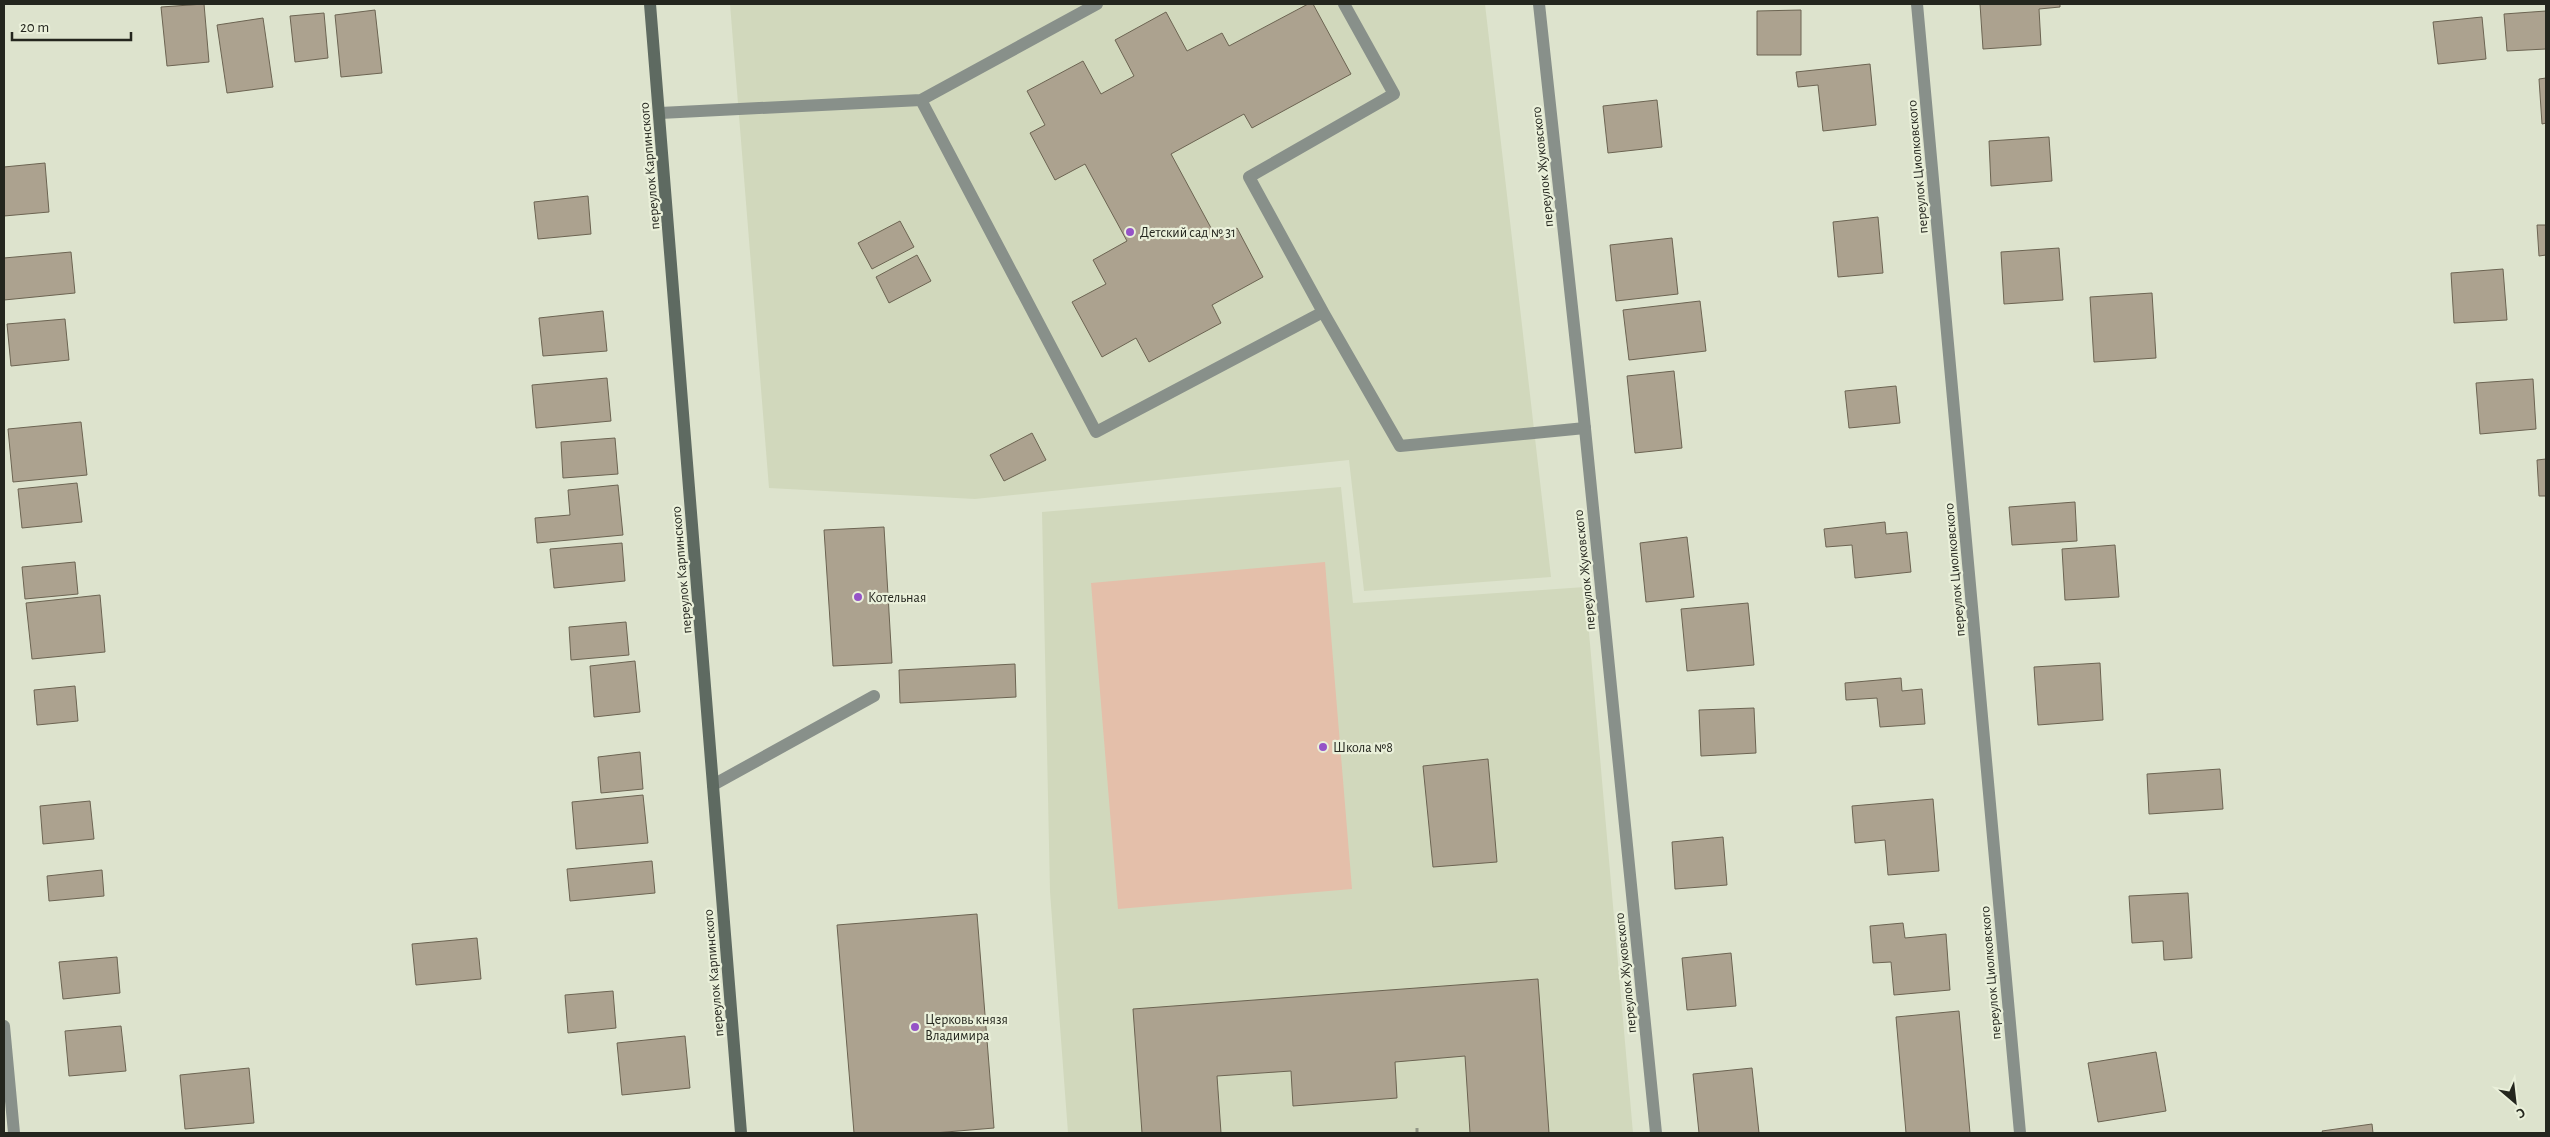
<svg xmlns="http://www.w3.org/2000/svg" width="2550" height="1137" viewBox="0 0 2550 1137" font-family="'Alegreya Sans',sans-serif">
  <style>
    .built { fill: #d1d8bc }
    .green { fill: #e4bfaa }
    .building { fill: #aca28f; stroke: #6c6452 }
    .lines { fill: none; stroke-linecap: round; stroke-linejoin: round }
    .path { stroke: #929786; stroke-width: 3; stroke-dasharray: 4 2.5; stroke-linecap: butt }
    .lane { stroke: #88908a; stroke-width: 12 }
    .street { stroke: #88908a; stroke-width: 12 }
    .secondary { stroke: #5e6a61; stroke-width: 12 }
    .poi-dot { fill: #9553c7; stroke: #eaf0da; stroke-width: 2 }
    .labels { text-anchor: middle; stroke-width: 4.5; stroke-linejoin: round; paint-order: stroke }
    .street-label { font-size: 14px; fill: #24261e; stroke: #eaf0da }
    .poi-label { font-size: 14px; fill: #24261e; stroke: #eaf0da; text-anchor: start }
  </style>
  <rect width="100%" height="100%" fill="#dde3cd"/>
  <path class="built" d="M730,4H1485L1551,577L1364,591L1349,460L975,499L769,488Z
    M1341,487L1353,603L1585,587L1633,1133H1068L1050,892L1042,512Z"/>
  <path class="green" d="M1325,562L1352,889L1118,909L1091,583Z"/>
  <path class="building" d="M204,4L209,62L167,66L161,7Z
    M1308,4H1313L1351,74L1252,128L1244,114L1171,154L1217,239L1237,228L1263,277L1212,305L1221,323L1149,362L1136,338L1102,357L1072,302L1106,284L1093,260L1127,241L1085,164L1055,180L1030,133L1045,125L1027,91L1083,61L1101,94L1134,76L1115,40L1166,12L1187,51L1222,33L1229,46Z
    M1980,4H2060V7L2039,9L2041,45L1983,49Z
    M375,10L382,73L341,77L335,15Z
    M1801,10V55H1757V11Z
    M2546,11V49L2507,51L2504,14Z
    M324,13L328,58L295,62L290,16Z
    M2482,17L2486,59L2438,64L2433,22Z
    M263,18L273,87L227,93L217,25Z
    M1870,64L1876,125L1823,131L1818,85L1798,87L1796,72Z
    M2546,78V123L2542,124L2539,79Z
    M1657,100L1662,147L1608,153L1603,106Z
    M2049,137L2052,181L1991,186L1989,141Z
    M45,163L49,212L4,216V167Z
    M588,196L591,234L538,239L534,202Z
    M1878,217L1883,273L1838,277L1833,222Z
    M900,221L914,247L872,269L858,243Z
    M2537,225H2546V255L2539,256Z
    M1672,238L1678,294L1616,301L1610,245Z
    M2059,248L2063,300L2004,304L2001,252Z
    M71,252L75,293L4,300V258Z
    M917,255L931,281L889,303L876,277Z
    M2503,269L2507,320L2454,323L2451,273Z
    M2152,293L2156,358L2094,362L2090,297Z
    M1700,301L1706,351L1629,360L1623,310Z
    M603,311L607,351L543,356L539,318Z
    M65,319L69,360L11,366L7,324Z
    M1674,371L1682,448L1635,453L1627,376Z
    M607,378L611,421L536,428L532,385Z
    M2533,379L2536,429L2480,434L2476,383Z
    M1896,386L1900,423L1849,428L1845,391Z
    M81,422L87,475L13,482L8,429Z
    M1032,433L1046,460L1004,481L990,455Z
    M615,438L618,474L563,478L561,442Z
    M2546,459V496H2539L2537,460Z
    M77,483L82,522L22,528L18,489Z
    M618,485L623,535L537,543L535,518L570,515L568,490Z
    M2075,502L2077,541L2012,545L2009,507Z
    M1885,522L1886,534L1907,532L1911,572L1855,578L1852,545L1826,547L1824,529Z
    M884,527L892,663L833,666L824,530Z
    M1687,537L1694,597L1646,602L1640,543Z
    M622,543L625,581L554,588L550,549Z
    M2115,545L2119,597L2065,600L2062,549Z
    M75,562L78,594L25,599L22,567Z
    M100,595L105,652L32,659L26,603Z
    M1748,603L1754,665L1687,671L1681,609Z
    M626,622L629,655L571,660L569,627Z
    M635,661L640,712L594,717L590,666Z
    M2100,663L2103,720L2038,725L2034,667Z
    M1015,664L1016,697L900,703L899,670Z
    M1901,678L1902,691L1922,689L1925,724L1880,727L1877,698L1846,700L1845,683Z
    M75,686L78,721L37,725L34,690Z
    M1754,708L1756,753L1701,756L1699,710Z
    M640,752L643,789L601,793L598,757Z
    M1488,759L1497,862L1433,867L1423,766Z
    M2220,769L2223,809L2149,814L2147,774Z
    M643,795L648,843L576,849L572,802Z
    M1933,799L1939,871L1888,875L1885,840L1855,843L1852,806Z
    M90,801L94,839L43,844L40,806Z
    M1723,837L1727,885L1675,889L1672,842Z
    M652,861L655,893L570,901L567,869Z
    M102,870L104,896L49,901L47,876Z
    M2188,893L2192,958L2164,960L2163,941L2132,943L2129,896Z
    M977,914L994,1128L934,1133H854L837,925Z
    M1903,923L1905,938L1946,934L1950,990L1894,995L1891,962L1873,963L1870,926Z
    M477,938L481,979L416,985L412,944Z
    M1731,953L1736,1006L1687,1010L1682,958Z
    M117,957L120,993L63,999L59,962Z
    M1538,979L1549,1133H1470L1465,1056L1395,1062L1397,1098L1293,1106L1291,1071L1217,1076L1221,1133H1142L1133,1009Z
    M613,991L616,1028L568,1033L565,995Z
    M1959,1011L1970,1133H1906L1896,1017Z
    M121,1026L126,1071L69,1076L65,1031Z
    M685,1036L690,1088L622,1095L617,1043Z
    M2156,1052L2166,1111L2098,1122L2088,1063Z
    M249,1068L254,1123L185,1129L180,1075Z
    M1752,1068L1759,1133H1699L1693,1074Z
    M2372,1124L2373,1133H2323L2322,1131Z"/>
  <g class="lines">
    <path class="path" d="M1417,1128V1133"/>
    <path class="lane" d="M921,100L1097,4
      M660,113L921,100L1096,432L1323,312L1400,446L1585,428
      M1323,312L1249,177L1394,94L1344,4
      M713,785L874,696"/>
    <path class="street" d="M1539,4L1582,399L1656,1133
      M1917,4L2020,1133
      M4,1026L14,1133"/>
    <path class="secondary" d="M650,4L741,1133"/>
  </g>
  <g class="poi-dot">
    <circle cx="1130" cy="232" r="5"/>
    <circle cx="858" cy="597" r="5"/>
    <circle cx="1323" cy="747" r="5"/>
    <circle cx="915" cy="1027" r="5"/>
  </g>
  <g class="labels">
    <g class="street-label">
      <text transform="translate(649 166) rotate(-95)" y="5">переулок Карпинского</text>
      <text transform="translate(1542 167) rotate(-96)" y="5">переулок Жуковского</text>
      <text transform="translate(1917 167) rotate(-95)" y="5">переулок Циолковского</text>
      <text transform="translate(681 570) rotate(-95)" y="5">переулок Карпинского</text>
      <text transform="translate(1584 570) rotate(-96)" y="5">переулок Жуковского</text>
      <text transform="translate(1954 570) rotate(-95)" y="5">переулок Циолковского</text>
      <text transform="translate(713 973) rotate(-95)" y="5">переулок Карпинского</text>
      <text transform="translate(1625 973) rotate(-96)" y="5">переулок Жуковского</text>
      <text transform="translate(1990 973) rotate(-95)" y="5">переулок Циолковского</text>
    </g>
    <g class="poi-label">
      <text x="1140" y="237">Детский сад № 31</text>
      <text x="868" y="602">Котельная</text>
      <text x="1333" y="752">Школа №8</text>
      <text x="925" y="1024">Церковь князя<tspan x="925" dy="16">Владимира</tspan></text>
    </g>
  </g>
  <rect width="2550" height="1137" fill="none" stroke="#24261e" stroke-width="10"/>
  <g transform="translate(2515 1102) rotate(152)" stroke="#eaf0da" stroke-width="4" paint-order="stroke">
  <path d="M0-4L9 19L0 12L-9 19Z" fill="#24261e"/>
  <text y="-8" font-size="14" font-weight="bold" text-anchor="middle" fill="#24261e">С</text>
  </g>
  <path d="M12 32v8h119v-8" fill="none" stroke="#24261e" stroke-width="2.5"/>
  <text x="20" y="32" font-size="15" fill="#24261e" stroke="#eaf0da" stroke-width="4" paint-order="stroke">20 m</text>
</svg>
